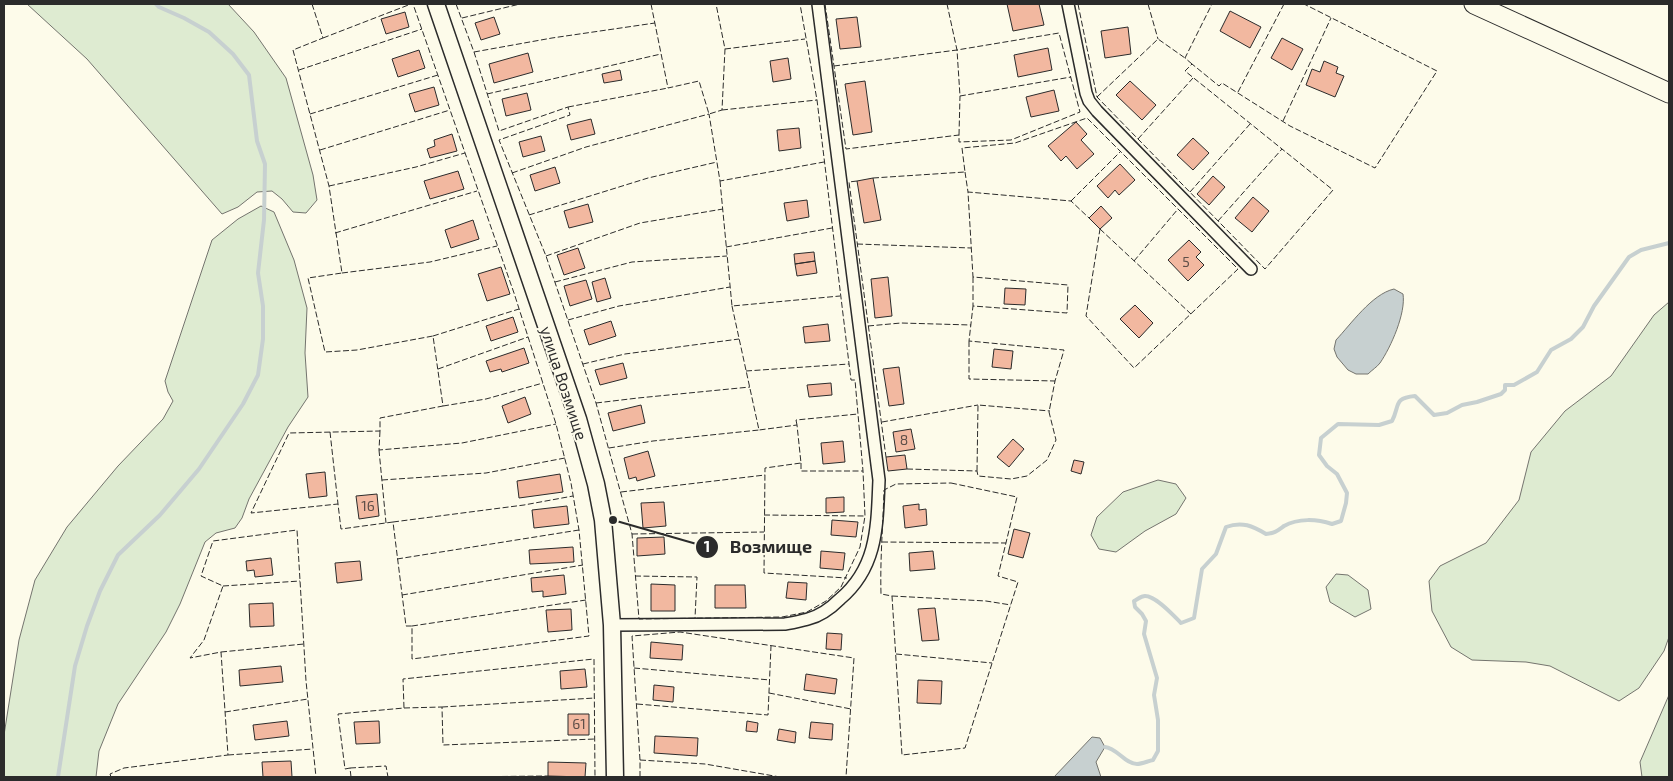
<svg xmlns="http://www.w3.org/2000/svg" width="1673" height="781" viewBox="0 0 1673 781" font-family="'Exo 2',sans-serif">
  <style>
    .green { fill: #deebd1; stroke: #74746e }
    .water { fill: #c7d0d0; stroke: #74746e }
    .lines { fill: none; stroke-linecap: round; stroke-linejoin: round }
    .stream { stroke: #c7d0d0; stroke-width: 4 }
    .building { fill: #f2b8a0; stroke: #2b2b2b }
    .street-casing { stroke: #2b2b2b; stroke-width: 14 }
    .secondary-casing { stroke: #2b2b2b; stroke-width: 19 }
    .primary-casing { stroke: #2b2b2b; stroke-width: 21 }
    .street { stroke: #fdfbea; stroke-width: 11 }
    .secondary { stroke: #fdfbea; stroke-width: 16 }
    .primary { stroke: #fdfbea; stroke-width: 19 }
    .fence { stroke: #2b2b2b; stroke-width: 1; stroke-dasharray: 6 2.5; stroke-linecap: butt }
    .labels { text-anchor: middle; stroke-width: 4; stroke-linejoin: round; paint-order: stroke }
    .number-label { font-size: 14px; fill: #5d4e48 }
    .street-label { font-size: 16px; fill: #2b2b2b; stroke: #fdfbea }
    .leader { fill: none; stroke: #2b2b2b; stroke-width: 2 }
    .callout-dot { fill: #2b2b2b; stroke: #fdfbea; stroke-width: 2 }
    .mark-label { font-size: 15px; text-anchor: middle; font-weight: bold; fill: #fff }
    .callout-label { font-size: 18px; text-anchor: middle; font-weight: bold; fill: #2b2b2b; stroke: #fdfbea; stroke-width: 4; stroke-linejoin: round; paint-order: stroke }
  </style>
  <rect width="100%" height="100%" fill="#fdfbea"/>
  <path class="green" d="M27,4H228L254,32L286,78L313,175L317,200L306,213L293,212L282,199L272,191L257,192L238,207L222,214L87,59Z
    M261,206L274,212L294,260L307,308L305,353L308,397L288,427L249,499L242,518L235,528L216,533L205,542L180,604L166,632L118,704L99,751L96,777H4V735L19,640L35,580L67,527L118,466L163,419L173,401L168,392L165,381L212,240L238,219Z
    M1669,302V637L1664,651L1639,688L1619,701L1550,666L1526,662L1472,660L1451,647L1432,611L1429,581L1440,566L1486,543L1519,500L1531,452L1565,411L1611,376L1654,315Z
    M1158,480L1176,484L1186,498L1176,514L1145,531L1116,552L1099,549L1091,535L1097,517L1123,492Z
    M1336,574L1348,575L1368,590L1371,609L1355,617L1330,602L1326,587Z
    M1669,695V777H1642L1640,762Z"/>
  <path class="water" d="M1394,289L1403,294C1406,313 1391,347 1380,363C1377,367 1372,370 1368,374H1356L1348,370L1337,357L1334,349L1336,340C1351,324 1372,294 1394,289Z
    M1092,737L1100,738L1105,747L1096,762L1101,777H1054Z"/>
  <g class="lines">
    <path class="stream" d="M1105,747C1117,748 1125,764 1137,764C1142,764 1148,761 1153,760L1158,751V720L1154,695L1157,678L1144,634L1146,621L1142,614L1135,607L1134,601C1138,599 1141,596 1145,596C1156,596 1173,615 1181,623L1194,618L1202,569L1216,554L1226,527C1242,521 1253,526 1266,534C1275,533 1277,531 1284,526C1298,518 1317,519 1332,524L1341,521L1346,503L1347,493L1337,474L1327,466L1319,455L1321,438L1338,424L1379,425L1392,421C1400,406 1393,398 1415,396L1434,415L1447,413L1462,405L1477,402L1501,394L1505,390V385H1514L1537,372L1551,350L1571,339L1583,327L1594,306L1629,257L1641,250L1669,243
      M58,777L75,666L87,626L100,591L118,555L160,515L199,469L243,404L258,375L263,339V306L258,273L264,220L265,164L257,141L249,75L233,54L209,32L184,18L159,7L156,4"/>
  </g>
  <path class="building" d="M1007,4H1039L1044,25L1013,31Z
    M1230,11L1261,27L1250,48L1220,31Z
    M405,12L409,27L386,34L381,19Z
    M494,17L500,34L481,40L475,23Z
    M857,17L861,47L840,49L836,19Z
    M1128,27L1131,54L1105,58L1101,31Z
    M1282,38L1303,49L1292,70L1271,58Z
    M1048,48L1052,70L1018,77L1014,55Z
    M419,50L425,68L398,77L392,59Z
    M528,53L533,72L494,83L489,64Z
    M788,58L791,79L773,82L770,61Z
    M1324,61L1338,67L1336,73L1344,76L1335,97L1306,85L1312,69L1320,72Z
    M620,70L622,80L604,83L602,74Z
    M865,81L872,132L853,135L845,84Z
    M1130,81L1156,105L1142,120L1116,95Z
    M434,87L439,105L415,112L409,94Z
    M1054,90L1059,111L1031,117L1026,97Z
    M527,93L531,110L506,116L502,99Z
    M591,119L595,134L571,140L567,125Z
    M1076,122L1087,134L1081,140L1094,154L1077,169L1066,156L1061,161L1048,146Z
    M799,128L801,148L779,151L777,130Z
    M452,134L457,151L430,158L427,149L435,146L434,140Z
    M541,136L545,151L523,157L519,142Z
    M1193,138L1209,153L1193,170L1177,155Z
    M1120,164L1135,180L1119,195L1115,190L1108,198L1097,186Z
    M555,167L560,183L535,191L530,175Z
    M458,171L464,189L430,199L424,181Z
    M1213,176L1225,187L1209,205L1197,194Z
    M873,178L881,220L864,223L857,181Z
    M1253,197L1269,211L1252,232L1235,218Z
    M807,200L809,217L787,221L784,203Z
    M588,204L593,222L569,228L564,211Z
    M1101,206L1112,218L1100,229L1089,218Z
    M473,220L479,239L451,248L445,230Z
    M1189,240L1201,252L1196,257L1204,265L1188,281L1168,260Z
    M578,248L585,268L564,275L557,255Z
    M814,252L815,261L795,264L794,254Z
    M815,261L817,273L797,276L795,264Z
    M501,267L510,294L487,301L478,274Z
    M888,277L892,316L875,318L871,279Z
    M605,278L611,298L597,302L592,282Z
    M586,280L592,299L570,306L564,286Z
    M1005,288L1026,289L1025,305L1004,304Z
    M1135,305L1153,323L1139,338L1120,319Z
    M513,317L518,332L491,341L486,326Z
    M611,321L616,336L589,345L584,330Z
    M828,324L830,341L805,343L803,327Z
    M524,348L529,363L502,372L501,369L490,372L486,361Z
    M994,349L1013,351L1011,369L992,367Z
    M623,363L627,378L600,385L595,370Z
    M899,367L904,404L889,406L883,369Z
    M831,383L832,395L809,397L807,385Z
    M525,397L531,414L508,423L502,406Z
    M641,405L645,423L613,431L608,413Z
    M911,429L915,449L896,452L893,432Z
    M1013,439L1024,449L1009,467L997,457Z
    M843,441L845,462L823,464L821,443Z
    M648,451L655,476L637,481L636,477L629,479L624,458Z
    M905,455L907,469L888,471L886,457Z
    M1074,460L1084,462L1081,474L1071,471Z
    M325,472L327,496L309,498L306,474Z
    M560,474L563,492L519,498L517,481Z
    M377,494L379,516L359,519L356,496Z
    M844,497V512L826,513V498Z
    M664,502L666,526L643,528L641,503Z
    M919,504V510L926,509L927,525L905,528L903,506Z
    M567,506L569,524L534,528L532,510Z
    M832,520L858,522L856,537L831,535Z
    M1014,529L1030,533L1023,558L1008,554Z
    M664,537L665,554L637,556V538Z
    M573,547L574,562L530,564L529,550Z
    M821,551L845,553L843,570L820,568Z
    M933,551L935,569L910,571L909,553Z
    M271,558L273,575L255,577L254,570L247,571L246,561Z
    M360,561L362,580L337,583L335,563Z
    M564,575L566,594L543,597V591L532,592L531,578Z
    M788,582L807,583L806,600L786,598Z
    M651,584L675,585V611H651Z
    M715,585H745L746,608H715Z
    M273,603L274,626L250,627L249,604Z
    M935,608L939,640L922,641L918,609Z
    M571,609L572,630L548,632L546,610Z
    M827,633L842,634L841,650L826,649Z
    M651,642L683,645L682,660L650,658Z
    M281,666L283,682L240,686L239,670Z
    M585,669L587,687L561,689L560,671Z
    M806,674L837,679L835,694L804,690Z
    M918,680L942,681L941,704L917,703Z
    M654,685L674,687L673,702L653,700Z
    M568,714H589V735H568Z
    M287,721L289,736L255,740L253,725Z
    M379,721L380,743L356,744L354,722Z
    M747,721L758,723L757,732L746,731Z
    M811,722L833,724L832,740L809,738Z
    M779,729L796,732L795,743L777,740Z
    M655,736L698,738L697,756L654,753Z
    M291,761L292,777H263L262,762Z
    M548,762L586,763L585,777L548,776Z"/>
  <g class="lines">
    <defs>
      <path id="street" d="M1068,4L1086,93L1089,101L1097,111L1251,269
        M612,625L785,624C793,623 800,621 808,619C820,616 831,608 840,599C878,567 877,525 879,480L818,4"/>
      <path id="secondary" d="M436,4L578,419L596,484L603,520L612,625L615,777"/>
      <path id="primary" d="M1474,4L1669,93"/>
    </defs>
    <use href="#street" class="street-casing"/>
    <use href="#secondary" class="secondary-casing"/>
    <use href="#primary" class="primary-casing"/>
    <use href="#street" class="street"/>
    <use href="#secondary" class="secondary"/>
    <use href="#primary" class="primary"/>
    <path class="fence" d="M312,4L323,38L293,50L329,186L342,273L308,278L325,352L357,350L433,336L443,406L380,418V431L289,433L251,513L338,504L341,529L393,522L406,626H412V659L589,636L579,530L571,483L556,424L514,293L413,4
      M456,4L474,52L499,131L568,107L570,115L499,140L546,256L596,403L632,534L639,619L782,617L807,612L826,601L841,587L860,547L865,516L863,471L855,380H851L817,100L800,4
      M651,4L668,88L699,81L709,114L722,110L725,49L716,4
      M825,4L846,149L959,135V142L1011,140L1080,112L1059,33L957,50L947,4
      M1078,4L1097,97L1265,269L1333,190L1185,71L1192,64L1219,86L1222,83L1290,126L1375,168L1437,71L1304,4
      M1148,4L1158,39
      M462,18L520,4
      M323,38L411,4
      M725,49L805,39
      M474,52L552,38L655,23
      M1192,64L1185,58L1212,4
      M834,66L957,50L960,96L1071,77
      M299,70L422,29
      M1238,92L1284,4
      M487,94L661,54
      M1097,97L1158,39L1185,58
      M568,107L668,88
      M722,110L817,100
      M310,114L438,75
      M1283,121L1331,18
      M959,135L960,96
      M1138,139L1193,78
      M320,150L450,110
      M965,172L968,192
      M512,173L586,147L709,114L720,181L824,162
      M873,178L965,172L962,148L1015,143L1087,118L1238,269L1134,368L1086,316L1100,229
      M720,181L732,306L840,296
      M857,181L849,182L886,457
      M329,186L416,167L465,153
      M1190,192L1250,124
      M1071,201L1120,152
      M529,215L648,178L717,162
      M1218,221L1282,149
      M1100,229L1191,314
      M335,233L477,191
      M857,244L971,248
      M726,247L832,228
      M546,256L640,223L723,209
      M1134,261L1178,209
      M342,273L430,262L497,246
      M973,277V306
      M555,282L632,262L727,256
      M732,306L759,430L797,425L801,463L765,468L764,573L847,578
      M568,320L619,306L730,287
      M868,326L901,323L971,325
      M433,336L519,309
      M969,341V379L1055,381
      M583,364L625,354L739,339
      M438,369L528,337
      M746,371L849,364
      M596,403L638,398L750,387
      M443,406L486,399L543,383
      M882,422L978,405
      M797,425L796,420L858,414
      M380,431L379,450L462,443L556,424
      M330,432L338,504
      M609,448L653,441L759,430
      M379,450L386,523
      M801,463V471H863
      M907,469L977,471L978,476L1011,479L1027,476L1047,460L1056,440L1049,412L1055,381L1064,350L969,341L973,306L1067,313L1068,285L973,277L968,192L1071,201L1089,218
      M977,471L978,405L1050,411
      M382,480L486,473L565,458
      M951,483L1017,497L998,576L1018,582L965,748L902,755L892,596L881,594C880,559 883,525 884,490L896,484Z
      M621,492L765,475
      M764,515L865,516
      M393,522L524,505L573,496
      M632,534L764,532
      M882,542L1006,543
      M397,559L579,530
      M635,576L697,577L695,618
      M223,586L300,581
      M402,595L583,565
      M892,596L986,601L1011,605
      M412,626L586,600
      M221,652L304,644
      M896,654L992,663
      M634,668L770,680
      M769,693L851,709
      M637,704L768,715L771,646
      M442,707L595,698
      M404,708L442,707L443,745L595,739
      M225,712L308,699
      M228,755L313,749
      M640,760L705,764L780,777
      M350,768L386,766L388,777
      M111,777L110,774L124,768L228,755L221,652L190,658L204,640L223,586L201,576L213,541L297,530L306,681L316,777
      M351,777L350,768L345,769L338,714L404,708L403,679L594,659L595,777
      M451,777L548,776
      M640,777V760L632,636L680,632L854,658L846,777"/>
  </g>
  <g class="labels">
    <g class="number-label">
      <text x="1186" y="267">5</text>
      <text x="904" y="445">8</text>
      <text x="368" y="511">16</text>
      <text x="579" y="729">61</text>
    </g>
    <g class="street-label">
      <text transform="translate(564 383) rotate(72)" y="6">улица Возмище</text>
    </g>
  </g>
  <path class="leader" d="M613 520L707 547"/>
  <g class="callout-dot">
    <circle cx="613" cy="520" r="5"/>
    <circle cx="707" cy="547" r="12"/>
  </g>
  <g class="mark-label">
    <text x="707" y="552">1</text>
  </g>
  <g class="callout-label">
    <text x="771" y="553">Возмище</text>
  </g>
  <rect width="1673" height="781" fill="none" stroke="#2b2b2b" stroke-width="10"/>
</svg>
